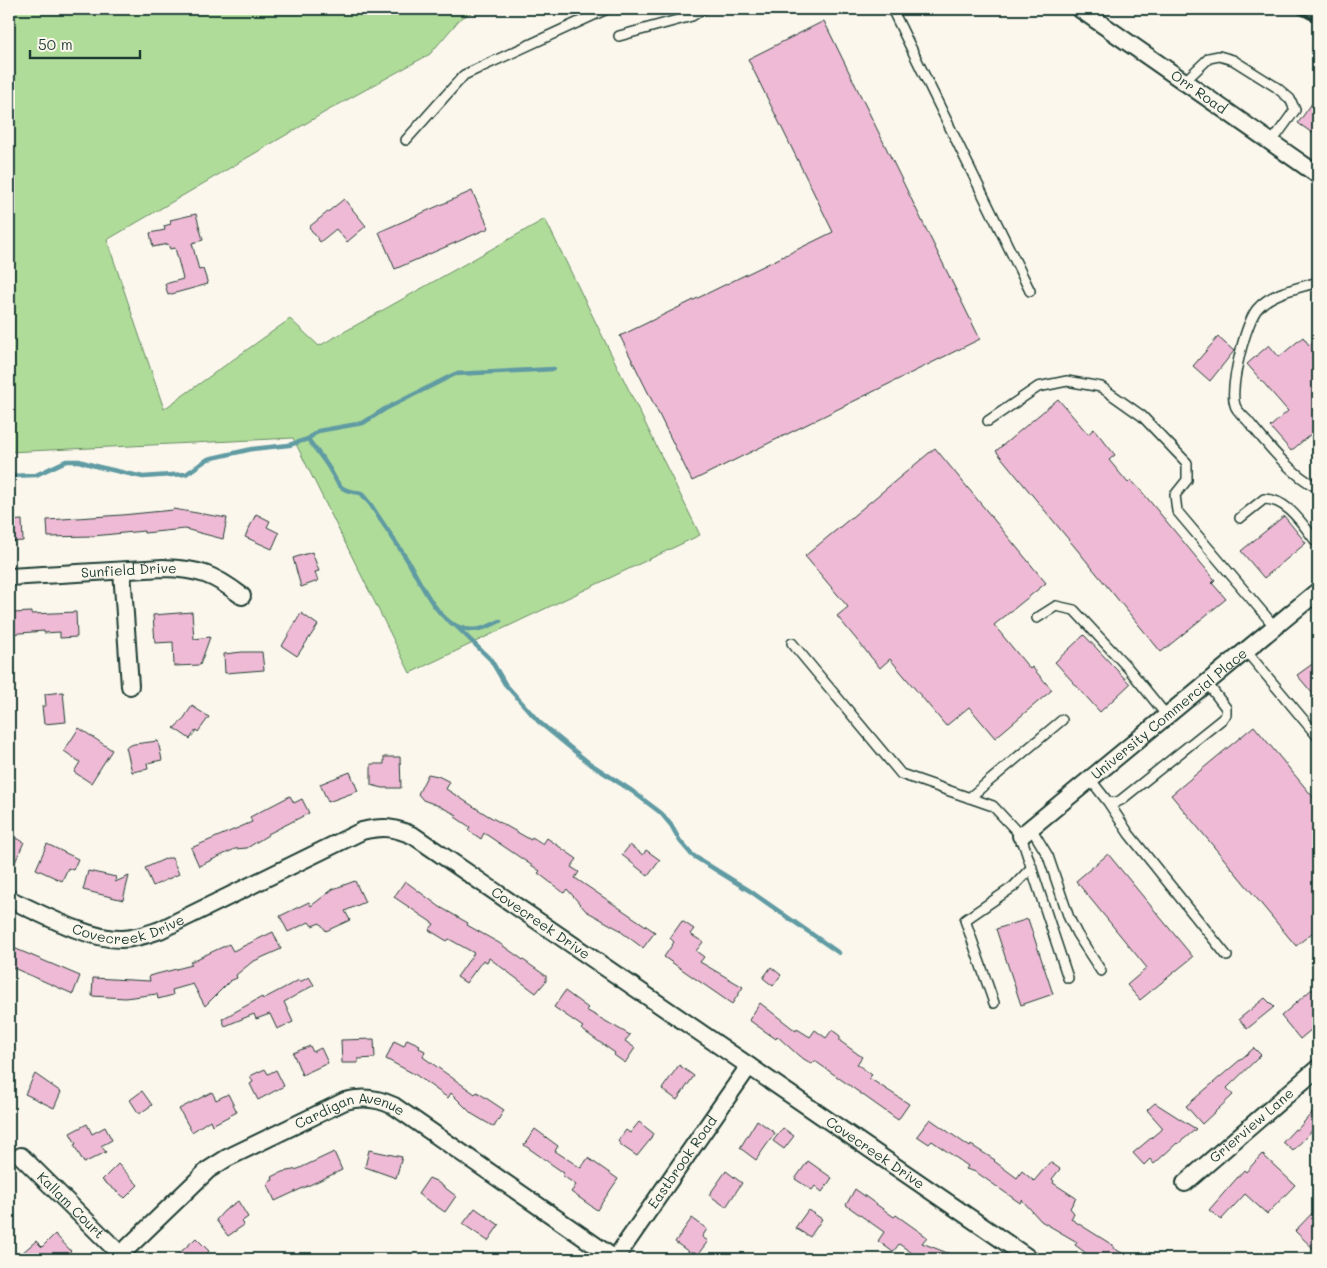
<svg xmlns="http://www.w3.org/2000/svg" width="1327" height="1268" viewBox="0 0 1327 1268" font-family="Mali,sans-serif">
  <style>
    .green { fill: #b0dc99; stroke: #688c66 }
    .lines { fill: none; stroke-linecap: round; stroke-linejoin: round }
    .stream { stroke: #619ba3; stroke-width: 4.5 }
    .building { fill: #efbad5; stroke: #1f3d34 }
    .service-casing { stroke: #1f3d34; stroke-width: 12 }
    .minor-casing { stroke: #1f3d34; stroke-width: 20 }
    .service { stroke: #fbf7ec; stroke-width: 9 }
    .minor { stroke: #fbf7ec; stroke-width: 16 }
    .rail { stroke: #1f3d34; stroke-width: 4 }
    .labels { text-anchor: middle; stroke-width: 4.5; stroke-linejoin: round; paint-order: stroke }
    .street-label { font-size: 14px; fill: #1f3d34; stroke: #fbf7ec }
  </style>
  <rect width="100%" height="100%" fill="#fbf7ec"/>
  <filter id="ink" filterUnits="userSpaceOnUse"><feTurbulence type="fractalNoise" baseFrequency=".02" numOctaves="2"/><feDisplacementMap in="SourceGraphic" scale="10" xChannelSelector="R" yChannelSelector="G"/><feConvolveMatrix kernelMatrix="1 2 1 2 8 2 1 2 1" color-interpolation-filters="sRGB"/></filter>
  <g filter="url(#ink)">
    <path class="green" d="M9,9H478L460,19L430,54L327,111L107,240L164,409L290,319L319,346L545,219L700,535L410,673L293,438L9,452Z"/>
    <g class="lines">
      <path class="stream" d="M308,439C315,449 323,458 329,468C340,486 337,490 361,493L371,505C383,524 396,542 408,561C419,580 437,620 459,627C475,633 486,628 500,621
        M9,476L36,475L66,461H79L99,467L143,477L186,474L208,459L252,449L289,445L308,439L318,431L363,423L385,409L455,374L554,369
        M455,625L491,660L505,684L539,722L589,763L632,791L661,813L671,825L680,841L692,855L750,891L839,953"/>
    </g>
    <path class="building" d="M824,21L980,339L692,481L620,336L833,232L748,59Z
      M1318,95V137L1298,123Z
      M472,191L489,228L395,269L379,232Z
      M344,199L366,226L347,242L336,229L320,242L309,227Z
      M196,214L203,240L192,243L199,270L203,269L208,284L168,295L165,284L183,279L175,248L170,249L168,244L153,247L150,233L165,230L164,226L171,224L170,220Z
      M1218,337L1234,351L1210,381L1193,366Z
      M1303,337L1309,345L1318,337V428L1291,451L1270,427L1288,411L1247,364L1269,345L1279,357Z
      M1058,399L1088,434L1094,429L1115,455L1109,460L1128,483L1131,480L1143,493L1215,580L1212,583L1226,599L1161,652L996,451Z
      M935,448L1046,583L994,625L1030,669L1032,667L1052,690L995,738L969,707L946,726L890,659L880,668L837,616L848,607L805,556Z
      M173,509L227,518L223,539L185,529L144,533V531L93,536L48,537L47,520L122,515L173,510Z
      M256,514L270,521L267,527L279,533L272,549L245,537Z
      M1284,516L1306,543L1264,578L1241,551Z
      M22,520L23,541L9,542V521Z
      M312,552L319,571L315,572L318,581L301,587L293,558Z
      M31,612V614L76,612L77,637L60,638V632L44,633V631L9,634V616L13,615V613Z
      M192,612L194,639L210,637L200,665L174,666L173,642L155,643L153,615Z
      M301,613L318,625L297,656L282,646Z
      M1084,635L1130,684L1100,712L1055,662Z
      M242,652H262L264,670L225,673L224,654Z
      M1318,660V700L1297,675Z
      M63,692L66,722L44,724L42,706H46L45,694Z
      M192,706L209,717L198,732L196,730L190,739L174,728L182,721Z
      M1254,726L1318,803V928L1296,946L1171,795Z
      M79,728L112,750L91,783L74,772L80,762L64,751Z
      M158,741L162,760L147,763L148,769L132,772L126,747L134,744Z
      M384,757H400L401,788H383L371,785V764H384Z
      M350,772L358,791L328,802L320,784Z
      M428,774L438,776L450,782L446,789L487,815L531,840L532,837L543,844L547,838L577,859L571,867L579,872L575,878L655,932L643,948L620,931V930L586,911L567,889L564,893L538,873L540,871L484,833L481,839L468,830L470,827L455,817L457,815L439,806L423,800L418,794Z
      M290,796L294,803L302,799L309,813L268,834V835L247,848L235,849L199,866L191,848L252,822L250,817Z
      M9,835L24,842L9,876Z
      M47,844L78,859L73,870L68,868L62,881L36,869Z
      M630,845L643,855L646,850L660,860L648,876L622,855Z
      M1108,854L1193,957L1140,1000L1127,985L1147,968L1076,881Z
      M167,858H172L179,874L153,886L145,868Z
      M88,871L116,877L115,882L129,876L123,900L83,890Z
      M355,881L365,902L345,911L350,920L326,931L320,923L312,926L309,922L288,932L280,916L309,902L311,906L333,889Z
      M405,881L440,907L468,923L467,925L499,943L546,976V981L536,993L489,958L487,962L483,960L466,983L457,977L474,953L449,939L447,941L429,930L434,924L394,897Z
      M1028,919L1053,994L1021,1005L996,929Z
      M682,921L694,929L690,934L703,942L696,951L704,957L700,962L743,987L732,1004L664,957L674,942L670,938Z
      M273,932L281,949L252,962L236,975L237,978L230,981L205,1006L193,984L172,990L173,995L158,999L157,994L125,998L92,996L93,978L150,981L149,976L192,965L190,962L229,944L233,951Z
      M9,946L80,976L73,994L9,966Z
      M771,967L781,975L773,986L763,978Z
      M309,977L314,985L284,1002L293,1022L277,1029L270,1014L256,1019L254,1014L225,1026L222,1019L262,997L263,999L299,980L300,982Z
      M1312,989L1318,997V1024L1300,1039L1281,1016Z
      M565,991L588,1008L586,1010L630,1035L625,1041L635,1048L625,1063L614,1055L615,1053L581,1029L583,1027L554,1007Z
      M1265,998L1274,1007L1247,1029L1239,1019Z
      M760,1003L796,1031L797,1029L810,1037L815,1030L826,1038L832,1030L840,1036V1041L862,1057L857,1064L872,1075L869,1078L909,1104L898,1120L815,1061L812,1064L799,1056L777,1036L776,1039L749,1020Z
      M374,1039L375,1058L358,1059V1063H342L341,1040Z
      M407,1039L420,1045L419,1048L425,1051L423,1057L475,1094L477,1092L504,1110L494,1127L472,1114L451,1093L448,1098L416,1075L386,1059L394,1041L404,1046Z
      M310,1046L313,1052L321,1048L328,1063L302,1075L293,1053Z
      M1254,1048L1261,1055L1227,1088L1233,1095L1202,1124L1186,1106Z
      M679,1065L694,1076L677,1100L662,1089Z
      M265,1069L268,1074L276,1070L284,1086L258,1100L250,1084L253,1082L250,1076Z
      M35,1074L61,1092L54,1108L25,1094Z
      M142,1091L152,1105L139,1114L130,1100Z
      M212,1092L216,1100L228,1094L237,1112L212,1125L210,1120L192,1132L179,1109Z
      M1155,1103L1196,1129L1178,1144L1177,1143L1154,1164L1150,1159L1144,1165L1133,1153L1163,1128L1147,1110Z
      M1318,1106V1124L1293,1151L1283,1142L1295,1129L1297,1130Z
      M930,1119L970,1147L971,1145L995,1160L994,1161L1017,1178L1022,1171L1034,1181L1050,1162L1060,1169L1052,1179L1054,1181L1053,1183L1076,1198L1070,1208L1074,1213L1071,1219L1114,1246L1113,1248L1133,1259H1094L1075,1245L1077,1242L1041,1221L1022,1200L1020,1203L976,1172L966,1169L968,1166L932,1141L929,1144L917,1136Z
      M757,1120L775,1133L756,1160L740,1148Z
      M639,1122L653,1133L650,1140L637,1156L622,1146L618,1141L626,1130L630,1133Z
      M87,1124L92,1134L105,1127L112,1140L101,1146L106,1152L84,1163L74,1145L76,1144L70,1133Z
      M783,1128L794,1136L784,1149L773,1141Z
      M535,1129L558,1146L555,1151L581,1168L588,1158L618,1179L597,1210L571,1192L576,1185L562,1175L564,1173L524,1145Z
      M369,1150L402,1157L396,1178L365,1167Z
      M334,1152L342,1170L275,1201L267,1183L273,1180L272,1177L282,1172L298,1169Z
      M1262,1154L1295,1185L1267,1214L1245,1194L1221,1220L1209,1210L1244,1170L1246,1172Z
      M808,1161L832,1178L822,1192L815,1186L812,1190L795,1179Z
      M118,1164L138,1185L125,1198L102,1180Z
      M726,1171L742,1183L726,1207L709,1195Z
      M429,1178L436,1181L456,1196L445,1212L418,1194Z
      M855,1189L894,1217L896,1215L927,1237L922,1243L963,1259H921L899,1244L893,1252L878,1241L884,1232L846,1205Z
      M238,1201L248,1217L241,1222L244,1225L228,1236L216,1220L224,1211Z
      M1318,1207V1253L1295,1231Z
      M475,1208L499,1225L488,1241L463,1224Z
      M808,1210L822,1219L810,1237L795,1228Z
      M692,1218L707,1229L702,1237L708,1241L696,1257L675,1242Z
      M55,1234L71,1251L62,1259H28L22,1253L36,1241L42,1247Z
      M196,1238L209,1251L201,1259H173Z"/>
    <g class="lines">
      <defs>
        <path id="service" d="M892,9L1030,291
          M619,36L692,16L703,9
          M1184,82L1209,58L1219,56L1233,60L1276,87L1290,99L1295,110L1271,143
          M406,140L464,75L607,9
          M1318,282C1299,288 1273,292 1259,307C1246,319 1229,388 1235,405C1236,410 1243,416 1247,420C1267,444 1290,474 1318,488
          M988,421L1038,387L1067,381L1101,387L1142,416L1187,463V480L1175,495L1177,511L1275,627
          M1240,518L1264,499C1289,499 1304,527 1318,544
          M1037,618L1056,606L1074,610L1128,668L1167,716
          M792,643L901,774L993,806L1021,836L1068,978
          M1246,651L1318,737
          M1090,779L1108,802L1115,803L1121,800L1221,720L1226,715V708L1207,683
          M969,798L1062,720
          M1108,802L1129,834L1227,956
          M1031,828L1048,856L1069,918L1077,934L1101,971
          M994,1003L965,920L1013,887L1032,867"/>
        <g id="minor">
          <path id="s1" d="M1080,9L1318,175"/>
          <path d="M122,571L130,686"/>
          <path id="s2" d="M9,577L163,568C199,569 213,574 242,596"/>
          <path id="s3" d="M1021,836L1318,591"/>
          <path id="s4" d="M9,899C40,913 89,940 122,939C135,939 148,934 160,930L362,831C383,826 394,827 414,836L1030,1259"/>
          <path id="s5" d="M21,1156L121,1255"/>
          <path id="s6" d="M1185,1183L1318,1068"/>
          <path id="s7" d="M116,1259L208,1170L227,1158L345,1101C363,1096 378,1098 394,1106L615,1259"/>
          <path id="s8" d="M615,1259L749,1066"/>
        </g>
      </defs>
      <use href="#service" class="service-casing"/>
      <use href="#minor" class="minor-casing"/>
      <use href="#service" class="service"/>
      <use href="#minor" class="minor"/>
      <path class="rail" d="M1293,9L1318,22
        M1315,9L1318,11"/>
    </g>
  </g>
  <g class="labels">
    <g class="street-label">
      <text dy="5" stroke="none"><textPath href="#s1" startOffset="145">Orr Road</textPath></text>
      <text dy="5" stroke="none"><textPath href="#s2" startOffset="120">Sunfield Drive</textPath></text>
      <text dy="5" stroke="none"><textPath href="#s3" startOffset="192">University Commercial Place</textPath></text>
      <text dy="5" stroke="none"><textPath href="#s4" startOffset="128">Covecreek Drive</textPath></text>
      <text dy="5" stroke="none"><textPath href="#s4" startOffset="592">Covecreek Drive</textPath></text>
      <text dy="5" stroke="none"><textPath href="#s7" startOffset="285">Cardigan Avenue</textPath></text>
      <text dy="5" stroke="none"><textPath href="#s6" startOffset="88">Grierview Lane</textPath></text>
      <text dy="5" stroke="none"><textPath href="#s4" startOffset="998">Covecreek Drive</textPath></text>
      <text dy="5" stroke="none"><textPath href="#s8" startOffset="118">Eastbrook Road</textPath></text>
      <text dy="5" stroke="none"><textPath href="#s5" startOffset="70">Kallam Court</textPath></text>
    </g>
  </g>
  <rect width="1327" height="1268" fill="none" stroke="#fbf7ec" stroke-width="30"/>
  <rect x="15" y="15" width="1297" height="1238" fill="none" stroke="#1f3d34" stroke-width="2" filter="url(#ink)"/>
  <path d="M30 50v8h110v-8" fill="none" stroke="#1f3d34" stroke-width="2.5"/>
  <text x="38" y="50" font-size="15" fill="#1f3d34" stroke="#fbf7ec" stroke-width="4" paint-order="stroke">50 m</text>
</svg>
